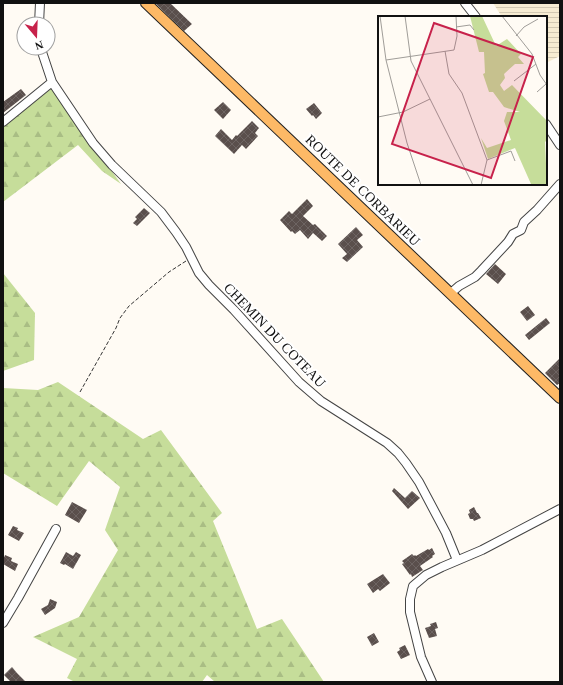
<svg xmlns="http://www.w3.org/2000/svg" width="563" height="685" viewBox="0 0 563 685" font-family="'Times New Roman',serif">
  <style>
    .farmland { fill: url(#farmland-rules) }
    .forest { fill: url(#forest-firs) }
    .building { fill: url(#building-cross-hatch) }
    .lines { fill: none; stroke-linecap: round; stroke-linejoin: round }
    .minor-casing { stroke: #444; stroke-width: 10 }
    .major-casing { stroke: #222; stroke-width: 12 }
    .path { stroke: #333; stroke-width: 1; stroke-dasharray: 4 2; stroke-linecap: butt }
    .minor { stroke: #fff; stroke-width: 8 }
    .major { stroke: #fdb966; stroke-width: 10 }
    .labels { text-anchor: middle; stroke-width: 4; stroke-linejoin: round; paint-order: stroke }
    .street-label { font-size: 14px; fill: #111; stroke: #fff }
    .inset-road { fill: none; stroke: #a09d99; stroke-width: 1 }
    .view { fill: #c7224b; fill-opacity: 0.15; stroke: #c7224b; stroke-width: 2 }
    .inset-edge { fill: none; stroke: #111; stroke-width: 2 }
  </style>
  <defs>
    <pattern id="farmland-rules" width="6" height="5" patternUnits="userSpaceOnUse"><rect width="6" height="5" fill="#f7ecd2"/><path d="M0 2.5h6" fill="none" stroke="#d3c9b3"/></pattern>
    <pattern id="forest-firs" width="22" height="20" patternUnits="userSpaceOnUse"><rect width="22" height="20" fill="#c6dd9a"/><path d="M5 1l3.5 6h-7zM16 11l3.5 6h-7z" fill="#a9bd84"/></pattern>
    <pattern id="building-cross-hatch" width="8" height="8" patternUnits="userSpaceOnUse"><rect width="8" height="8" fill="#5a4f4c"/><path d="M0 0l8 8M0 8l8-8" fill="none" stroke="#6d6462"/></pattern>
  </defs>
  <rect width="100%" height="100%" fill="#fffbf4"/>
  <path class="farmland" d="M493,3H560V56L546,63V17H502Z"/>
  <path class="forest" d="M52,88L121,184L102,171L78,145L3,202V126Z
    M3,273L35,313L34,360L3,371Z
    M58,382L143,439L161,430L222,513L213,521L257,629L282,619L324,682H215L207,675L202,682H75L67,678L77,659L33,637L79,617L118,550L105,530L120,487L89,461L57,506L3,473V388L38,390Z"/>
  <path class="building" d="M155,3H170L192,24L184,31Z
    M21,89L26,95L3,113V102Z
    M223,102L231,110L223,119L214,110Z
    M314,103L322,113L316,119L313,115L312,116L306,109Z
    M252,121L259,128L255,133L258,136L246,149L242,145L234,154L215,136L221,129L232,140L236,135L237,136Z
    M307,199L313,206L303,216L313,225L315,224L327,236L322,241L313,233L308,239L300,230L295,234L292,231L291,232L280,220L289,211L292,214Z
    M144,208L150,213L137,226L133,223L137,219L135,217Z
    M356,227L363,235L357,240L363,247L347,262L342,258L347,254L338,244Z
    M495,264L506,274L498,284L486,274Z
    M528,306L535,315L527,321L520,312Z
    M546,318L550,323L529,340L525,335Z
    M560,358V383L557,385L545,373Z
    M394,488L405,498L412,491L420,498L408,509L392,491Z
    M72,502L87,510L79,523L65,515Z
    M474,507L477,513H478L481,518L474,521L473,519H470L468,514L470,513L469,510Z
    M13,526L18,528L17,530L24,533L19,541L8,535Z
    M432,548L435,554L432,556L433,557L420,566L423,570L412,577L411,574L410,575L402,564L404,563L402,561L412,554L414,556L415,555L416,556L428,549L429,550Z
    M66,552L73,556L76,552L81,555L73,569L65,564L64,565L60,563Z
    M5,555L12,558L11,561L18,564L15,571L3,564V560Z
    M383,574L390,583L380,591L378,589L373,593L367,584Z
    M50,599L57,602L55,608L45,615L41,609L48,605Z
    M436,622L438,628L435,629L437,636L429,638L425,628L431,626L430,624Z
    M374,633L379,642L372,646L367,637Z
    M405,645L410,655L401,659L397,652L400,650L399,648Z
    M12,667L17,673L26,682H11L4,675Z"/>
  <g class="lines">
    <defs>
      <path id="minor" d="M465,3L476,17
        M39,24L40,3
        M42,48V52L52,82L93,143L112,165L161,212L176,232L186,247L199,273L209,285L234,310L299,382L321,401L387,443L398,453L406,463L419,482L446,533L457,560
        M3,122L52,82
        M546,124L560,145
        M451,293L459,286L475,277L481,271L508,242L513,234L521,230L524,222L537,210L560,184
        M3,623L18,598L56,529
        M432,682L421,657L410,612V599L413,586L426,575L442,567L482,550L560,509"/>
      <path id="major" d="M146,3L560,398"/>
    </defs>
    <use href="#minor" class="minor-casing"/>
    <use href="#major" class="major-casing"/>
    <path class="path" d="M80,392L116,328L120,318L129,306L169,272L186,261"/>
    <use href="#minor" class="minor"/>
    <use href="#major" class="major"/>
  </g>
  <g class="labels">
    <g class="street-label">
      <text transform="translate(363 190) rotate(44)" y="5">ROUTE DE CORBARIEU</text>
      <text transform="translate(275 335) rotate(46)" y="5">CHEMIN DU COTEAU</text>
    </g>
  </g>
  <g transform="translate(378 16)">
    <rect width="169" height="169" fill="#fffbf4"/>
    <path d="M92,0H104L118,30L129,23L143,38L140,41L146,48H137L126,58L127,62L122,69L126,75L134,69L169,105V124L167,126L169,169L153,168L137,132L110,143L103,122L109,132L133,124L126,105L129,96H142L126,91L115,76H111L105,58L107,57L106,36H101Z" fill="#c6dd9a"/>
    <path class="inset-road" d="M2,0L8,44L29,127L43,169M27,0L33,45L95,169M124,0L154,38L162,59L169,69M78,11L92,9L96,14M138,20L146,11L160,3M67,35L71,58L84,77L109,144L103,169M8,44L76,34L79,20L78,0M136,65L158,48M159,76L168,68M0,101L25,96L52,83M109,144L133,135L137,145"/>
    <path class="view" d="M56,7L155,41L113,162L14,128Z"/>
    <rect width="169" height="169" class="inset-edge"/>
  </g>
  <rect width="563" height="685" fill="none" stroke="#111111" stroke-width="8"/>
  <g transform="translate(36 36) rotate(161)"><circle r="19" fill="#ffffff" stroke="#a0a0a0"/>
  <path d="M0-3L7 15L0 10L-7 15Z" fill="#c7224b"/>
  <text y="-6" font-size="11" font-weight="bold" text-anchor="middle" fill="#111111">N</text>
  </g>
</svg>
